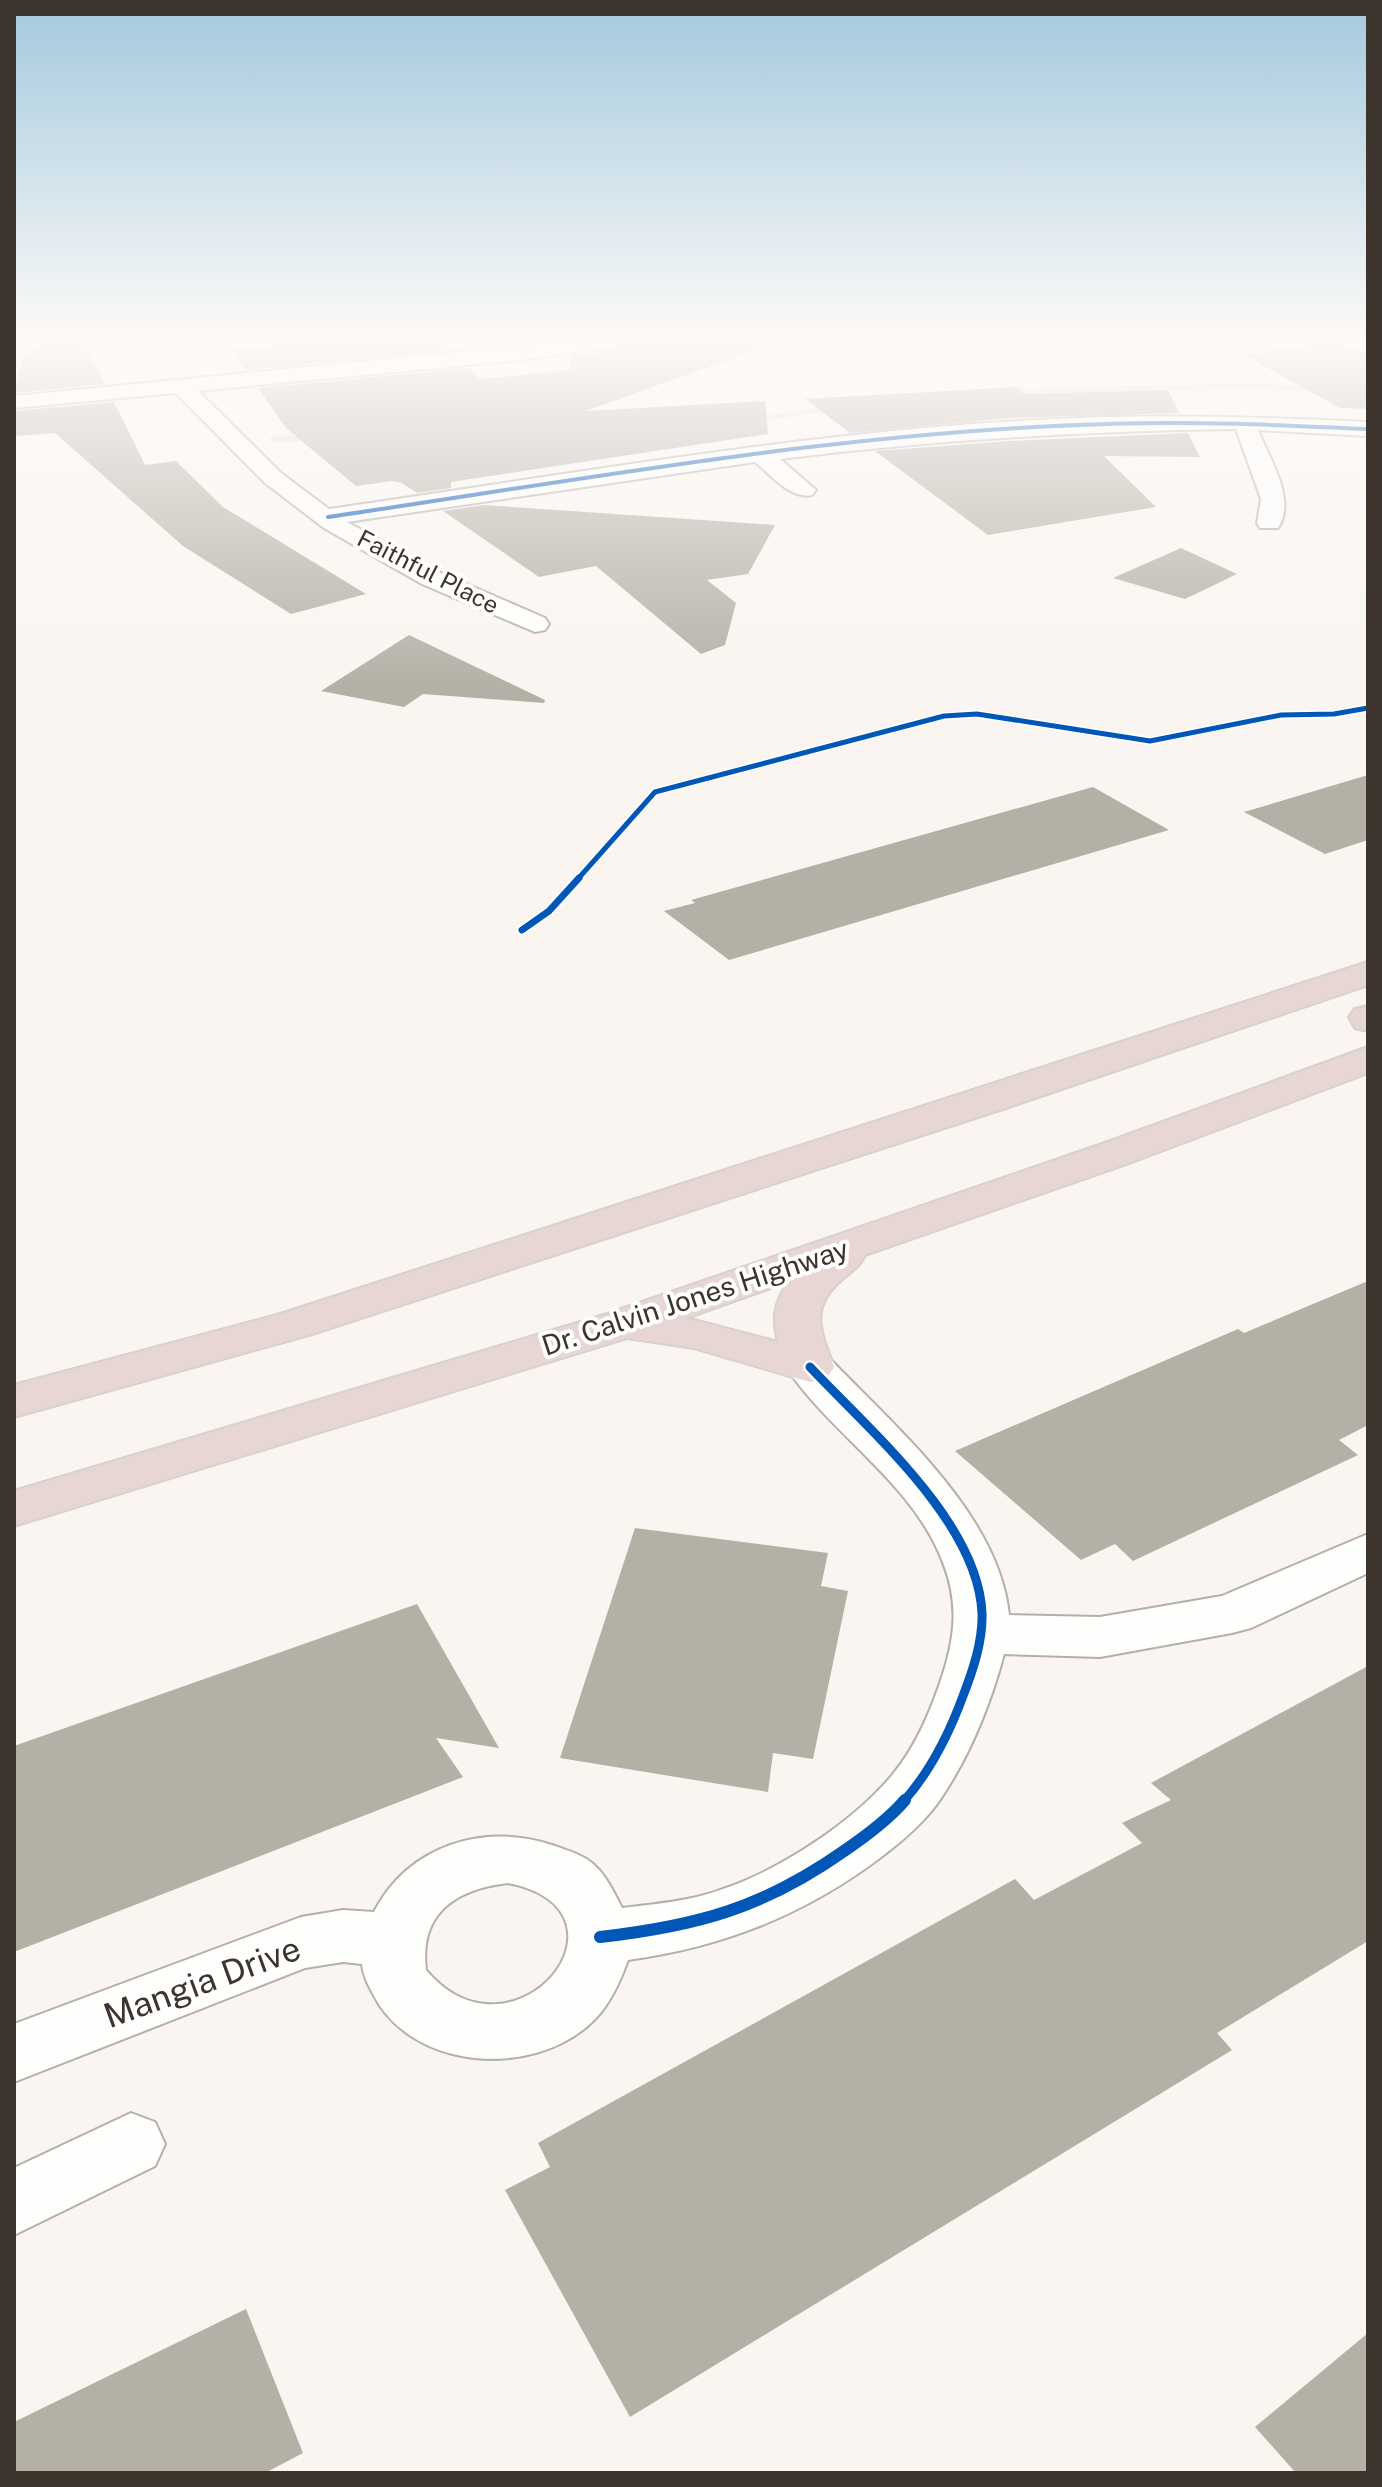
<svg xmlns="http://www.w3.org/2000/svg" width="1382" height="2487" viewBox="0 0 1382 2487" font-family="'Public Sans',sans-serif">
  <style>
    .lines { fill: none; stroke-linecap: round; stroke-linejoin: round }
    .stream { fill: #dbe8cc; fill-rule: evenodd }
    .building { fill: #b4b0a6 }
    .street-casing { stroke: #b5afaa; stroke-width: 4 }
    .highway-casing { stroke: #d6d2cf; stroke-width: 4 }
    .street { fill: #fefefd; fill-rule: evenodd }
    .highway { fill: #e8d6d4; fill-rule: evenodd }
    .cycleway-far4-casing { stroke: #fff; stroke-width: 7 }
    .cycleway-far3-casing { stroke: #fff; stroke-width: 8 }
    .cycleway-far2-casing { stroke: #fff; stroke-width: 11 }
    .cycleway-far1-casing { stroke: #fff; stroke-width: 14 }
    .cycleway-casing { stroke: #fff; stroke-width: 17 }
    .cycleway-far4 { stroke: #0057b8; stroke-width: 4 }
    .cycleway-far3 { stroke: #0057b8; stroke-width: 5 }
    .cycleway-far2 { stroke: #0057b8; stroke-width: 7 }
    .cycleway-far1 { stroke: #0057b8; stroke-width: 9 }
    .cycleway { stroke: #0057b8; stroke-width: 12 }
    .labels { text-anchor: middle; stroke-width: 8; stroke-linejoin: round; paint-order: stroke }
    .far-street-label { font-size: 24px; fill: #3c342d; stroke: #fff }
    .street-label { font-size: 28px; fill: #3c342d; stroke: #fff }
    .near-street-label { font-size: 34px; fill: #3c342d; stroke: #fff }
  </style>
  <rect width="100%" height="100%" fill="#faf5f0"/>
  <g class="lines">
    <path class="stream" d="M1250,383L1368,389V395L1250,389L999,396L995,393L999,390Z
      M842,404L845,409L745,423L740,420Z
      M324,435L327,440L274,442L269,439L274,436Z"/>
  </g>
  <path class="building" d="M308,341H444L452,350L246,370L232,349Z
    M627,341H762L763,347L586,411L765,401L768,434L451,482V488L417,493L402,483L392,481L356,486L286,428L258,388L469,368L480,379L570,370L571,356L614,350Z
    M1335,341L1368,353V409L1340,408L1244,355Z
    M46,343L86,345L105,384L14,393L23,356Z
    M1017,387L1024,394L1168,390L1179,413L1011,418L850,433L805,399Z
    M114,402L145,465L176,461L223,507L366,594L291,614L183,546L55,433L14,436V411Z
    M1188,433L1200,457L1104,456L1156,507L988,535L875,451L1008,441Z
    M484,505L775,525L748,574L707,580L736,603L725,645L701,654L596,566L539,577L443,511Z
    M1181,548L1237,574L1185,599L1113,578Z
    M409,635L545,700L544,703L423,694L404,707L321,691Z
    M1368,775V840L1325,854L1244,812Z
    M1093,787L1169,830L729,960L664,911L695,903L691,900Z
    M1368,1281V1425L1339,1440L1358,1455L1133,1561L1115,1544L1081,1560L955,1451L1238,1329L1244,1333Z
    M635,1528L828,1553L821,1586L848,1591L813,1759L773,1753L768,1792L560,1758Z
    M417,1604L499,1748L436,1738L463,1777L14,1952V1746Z
    M1368,1666V1941L1217,2033L1232,2050L630,2417L505,2190L550,2167L538,2143L1015,1879L1034,1900L1142,1843L1122,1823L1171,1800L1151,1783Z
    M246,2309L303,2453L265,2473H14V2422Z
    M1368,2333V2473H1296L1255,2427Z"/>
  <g class="lines">
    <defs>
      <path id="street" d="M571,341H624L614,347L510,361L198,391L281,473L329,509C587,472 847,424 1109,417C1196,415 1281,418 1368,422V436L1258,430C1269,458 1297,500 1278,528H1260L1257,523L1261,499L1236,429C1083,431 932,440 780,459L816,490L812,495C791,500 771,475 755,462L347,522L441,573L545,618L549,624L545,630L535,632L422,584L324,528L265,483L176,393L14,408V396Z
        M810,1352L827,1356C894,1426 999,1514 1009,1615L1100,1617L1222,1596L1368,1534V1573L1251,1628L1232,1633L1100,1657L1004,1654C990,1706 968,1760 937,1804C919,1828 894,1848 869,1866C796,1918 718,1948 628,1960C620,1982 609,2007 591,2023C531,2079 409,2070 372,1992C367,1983 363,1974 362,1964L343,1962L305,1968L14,2082V2024L301,1917L343,1910L374,1912C408,1846 483,1822 552,1845C566,1850 581,1854 592,1863C606,1875 614,1892 622,1908C656,1904 691,1901 723,1889C780,1870 855,1821 893,1774C914,1749 929,1715 940,1683C955,1639 960,1604 942,1560C911,1481 831,1435 786,1367L793,1356ZM508,1883C647,1911 514,2074 426,1970C419,1913 456,1889 508,1883Z
        M131,2113L155,2122L165,2144L155,2166L14,2235V2168Z"/>
      <path id="highway" d="M1368,962V985L1006,1108L309,1335L14,1417V1385L277,1315Z
        M1368,1006V1031L1355,1028L1349,1017L1355,1009Z
        M1368,1047V1073L1132,1162L865,1255C861,1265 853,1270 845,1277C809,1306 819,1328 834,1367L827,1378L810,1382L694,1348L627,1338L14,1526V1491L607,1314L1102,1144ZM788,1282C774,1303 772,1318 778,1342L686,1318Z"/>
    </defs>
    <use href="#street" class="street-casing"/>
    <use href="#highway" class="highway-casing"/>
    <use href="#street" class="street"/>
    <use href="#highway" class="highway"/>
    <defs>
      <path id="cycleway-far4" d="M328,517C586,479 847,431 1108,424C1195,421 1281,425 1368,429"/>
      <path id="cycleway-far3" d="M577,880L655,792L944,716L977,714L1150,741L1281,715L1334,714L1368,708"/>
      <path id="cycleway-far2" d="M522,930L549,911L579,878"/>
      <path id="cycleway-far1" d="M810,1367C869,1430 978,1522 982,1613C983,1641 973,1670 963,1696C949,1734 930,1772 903,1802"/>
      <path id="cycleway" d="M600,1937C697,1926 763,1908 844,1851C866,1836 888,1820 905,1800"/>
    </defs>
    <use href="#cycleway-far4" class="cycleway-far4-casing"/>
    <use href="#cycleway-far3" class="cycleway-far3-casing"/>
    <use href="#cycleway-far2" class="cycleway-far2-casing"/>
    <use href="#cycleway-far1" class="cycleway-far1-casing"/>
    <use href="#cycleway" class="cycleway-casing"/>
    <use href="#cycleway-far4" class="cycleway-far4"/>
    <use href="#cycleway-far3" class="cycleway-far3"/>
    <use href="#cycleway-far2" class="cycleway-far2"/>
    <use href="#cycleway-far1" class="cycleway-far1"/>
    <use href="#cycleway" class="cycleway"/>
  </g>
  <linearGradient id="sky" x2="0" y2="1"><stop stop-color="#a3c9dd"/><stop offset="0.49" stop-color="#fdfaf8"/><stop offset="1" stop-color="#fdfaf8" stop-opacity="0"/></linearGradient>
  <rect width="1382" height="689" fill="url(#sky)"/>
  <g class="labels">
    <g class="far-street-label">
      <text transform="translate(428 572) rotate(27)" y="8">Faithful Place</text>
    </g>
    <g class="street-label">
      <text transform="translate(695 1297) rotate(-18)" y="10">Dr. Calvin Jones Highway</text>
    </g>
    <g class="near-street-label">
      <text transform="translate(202 1982) rotate(-20)" y="12">Mangia Drive</text>
    </g>
  </g>
  <rect width="1382" height="2487" fill="none" stroke="#3c342d" stroke-width="32"/>
</svg>
